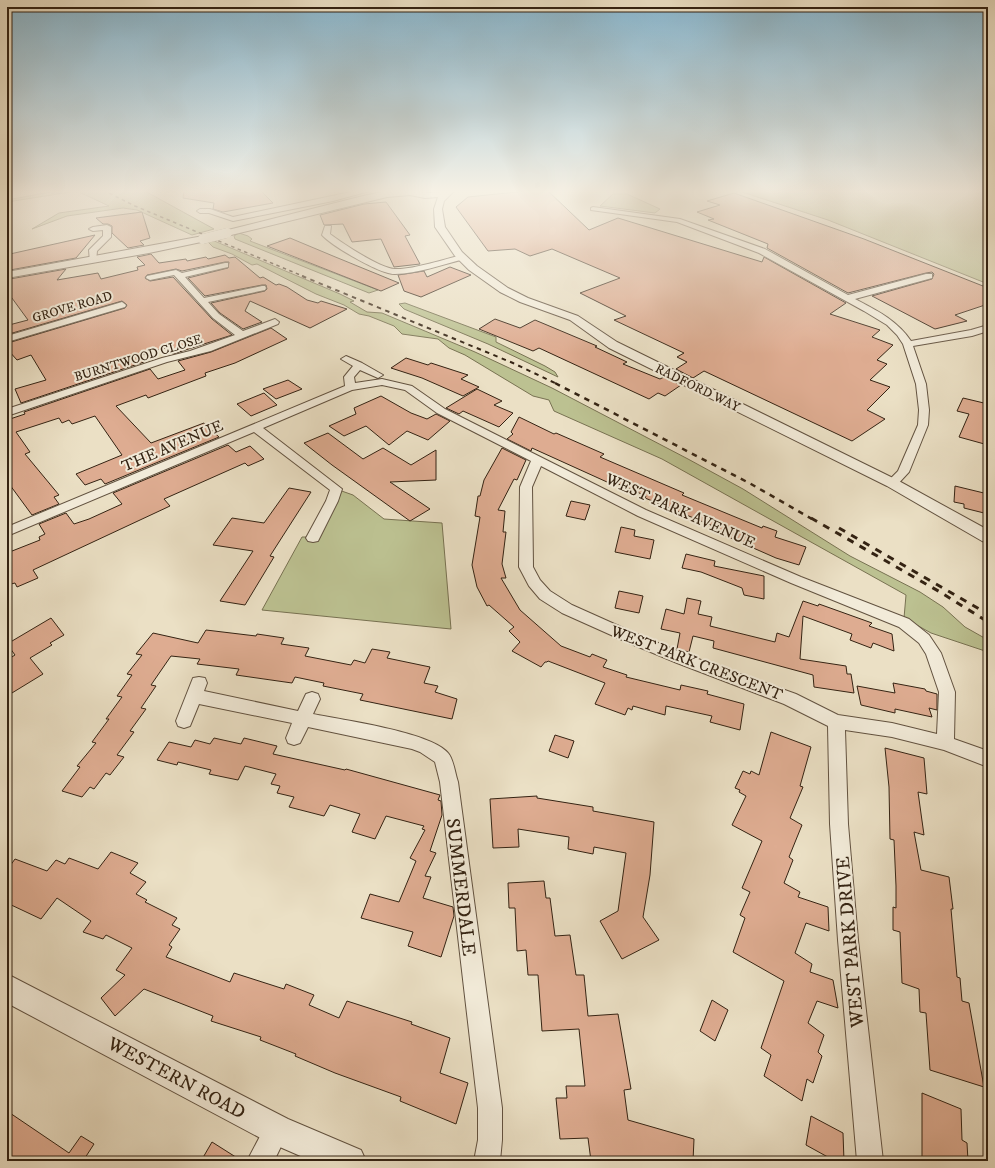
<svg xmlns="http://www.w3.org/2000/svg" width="995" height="1168" viewBox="0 0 995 1168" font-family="'IM FELL DW Pica',serif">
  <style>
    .green { fill: #bcc191; stroke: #787252 }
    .building { fill: #deac91; stroke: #342313 }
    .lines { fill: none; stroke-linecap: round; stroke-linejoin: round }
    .minor-casing { stroke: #625240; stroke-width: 2 }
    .tertiary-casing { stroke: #625240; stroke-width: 2 }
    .minor { fill: #f2ebd9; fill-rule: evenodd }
    .tertiary { fill: #f2ebd9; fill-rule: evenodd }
    .rail-far3 { stroke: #342313; stroke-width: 1.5; stroke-dasharray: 3.5 3.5; stroke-linecap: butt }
    .rail-far2 { stroke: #342313; stroke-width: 2; stroke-dasharray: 4.5 4.5; stroke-linecap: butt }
    .rail-far1 { stroke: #342313; stroke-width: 2.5; stroke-dasharray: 5.5 5.5; stroke-linecap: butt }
    .rail { stroke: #342313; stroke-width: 3; stroke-dasharray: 7 7; stroke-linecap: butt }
    .tertiary-bridge-casing { stroke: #625240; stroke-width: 10; stroke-linecap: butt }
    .tertiary-bridge { stroke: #f2ebd9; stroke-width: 10 }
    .labels { text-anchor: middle; stroke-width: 4; stroke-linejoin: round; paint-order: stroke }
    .far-street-label { font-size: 13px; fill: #342313; stroke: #f2ebd9 }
    .street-label { font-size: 16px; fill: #342313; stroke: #f2ebd9 }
    .near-street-label { font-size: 19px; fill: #342313; stroke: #f2ebd9 }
  </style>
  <rect width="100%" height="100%" fill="#ebe0c5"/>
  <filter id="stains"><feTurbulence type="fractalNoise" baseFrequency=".005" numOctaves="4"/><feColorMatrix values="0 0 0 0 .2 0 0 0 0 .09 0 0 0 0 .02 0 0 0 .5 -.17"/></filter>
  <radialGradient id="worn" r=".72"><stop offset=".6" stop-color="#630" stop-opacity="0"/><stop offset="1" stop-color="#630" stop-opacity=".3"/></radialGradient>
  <path class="green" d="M61,190H143L214,229L192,235L137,210L123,208L67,216L32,229L59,213L109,206L77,191L7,202V200Z
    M736,190H988V284L828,220Z
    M613,194H627L660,209L655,213L600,206Z
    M239,233L248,236L252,239L250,241L378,290L369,293L235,239L234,236Z
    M212,240L340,294L354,301L350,302L367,312L382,313L475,352L552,388L688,459L743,489L850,556L920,592L943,607L965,627L988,640V652L931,633L904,618L906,595L662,459L554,411L549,400L533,396L465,355L449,348L438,339L402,334L394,326L369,316L359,314L344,305L316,294L257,264L252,265L232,254L213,247L207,241Z
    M405,303L496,337V342L545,366L555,372L558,377L488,344L404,309L399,304Z
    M336,489L353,495L384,519L442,523L451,629L262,610L302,537H313Z"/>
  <path class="building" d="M184,190H260L273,203L223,212L213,209L214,203L183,198Z
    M536,190H547L589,230L618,218L762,262L764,257L846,303L830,314L880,330L872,337L893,345L877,360L887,364L870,380L890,387L867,410L885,419L852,441L704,371L693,378L676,369L687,362L677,357L684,353L614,320L626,316L580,293L620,278L552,249L530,256L515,249L488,251L456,207L468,197Z
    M734,193L864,239L988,288V304L955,315L967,321L935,329L872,296L932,279L934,274L932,272L926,273L848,293L767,248L768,244L708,220L714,219L697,212L720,205L707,201Z
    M386,202L410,235L405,236L420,264L394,267L381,239L352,242L343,224L324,225L320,215L364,204Z
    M142,212L150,238L140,241L144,245L128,248L112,233V226L108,224H103L96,218Z
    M95,235L76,258L10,270V254Z
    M290,238L333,256L399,283L381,291L267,246Z
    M151,254L159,263L186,259L187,261L206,257L208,259L225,255L229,258L235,257L260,278L263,277L276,285L279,284L287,287L307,300L318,303L321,301L347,309L310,328L250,301L245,311L262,322L243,329L220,313L211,303L265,291L267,289L266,285H262L205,296L188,278L228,268L229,262H225L182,271L176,269L147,275L145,278L150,281L173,277L212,319L232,335L173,354L168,347L139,356L144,362L21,403L15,389L46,380L31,355L17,360L8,350V343L125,308L127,305L122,301L9,334V325L28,320L9,294L10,279L66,269L57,280L98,273L101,279L138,270L137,267L145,265L137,257Z
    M450,267L471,275L421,297L404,291L398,275L424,271L427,277Z
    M495,319L520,328L535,320L597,346L595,347L627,362L623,364L660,379L664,377L681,385L665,396L658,393L649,399L539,348L533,351L479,329Z
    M271,328L287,339L235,363L205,373L206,376L148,398L146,395L116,406L151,443L204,423L219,437L105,484L101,479L85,485L76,474L122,455L95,416L72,424L69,420L62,423L59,418L16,432L30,452L25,454L59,495L54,497L59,504L32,515L7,481V420L25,414L24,412L150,369L158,379L185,370L178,361L211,352Z
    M406,358L428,365L431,363L468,375L461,379L479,387L463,396L422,378L391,368Z
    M288,380L302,389L276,399L263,389Z
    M477,389L502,401L494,405L513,413L499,427L463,411L459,414L446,408Z
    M264,393L277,405L251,416L237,404Z
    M381,396L411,413L427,419L436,414L450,421L428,440L407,431L389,445L366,426L344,436L329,426L356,414L354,408Z
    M963,398L988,404V445L959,437L969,414L957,411Z
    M519,417L554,434L556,433L604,454L600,457L684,493L682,495L762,528L763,526L777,531L775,537L806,547L799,565L776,558L717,532L718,528L645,498L646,496L628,488L609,480L607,482L532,448L531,451L507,439L513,434L511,432Z
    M328,433L363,459L383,448L411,465L436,450V480L390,482L430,509L410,521L332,465L304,443Z
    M228,445L236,452L250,446L264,459L248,466L245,463L164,499L170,506L33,570L38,578L17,587L15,583L7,585V553L40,540L39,537L45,534L39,524L66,513L74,524L89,519L122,504L113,493Z
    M502,448L526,460L517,480L514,479L498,510L505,511L503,532H506L502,564L506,578H501L520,610L561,646L590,657L592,654L607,660L603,667L627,675L626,677L680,690L681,685L708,691L707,694L744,704L740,730L710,722L712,716L666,706L665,715L633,706L632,710L628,708L625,715L595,704L605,683L548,661L547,662H545L541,667L512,651L520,642L509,631L514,627L489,605L487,606L477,587L472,565L480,517L475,516L478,496H480L484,480Z
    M955,486L988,494V514L964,508V504L954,502Z
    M289,488L311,492L270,556L274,557L245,605L220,601L253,551L213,545L232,518L264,523Z
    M571,501L590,505L585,520L566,516Z
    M621,527L635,530L634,536L654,540L650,559L615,552Z
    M686,554L715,561L714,566L764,576V599L744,595L742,588L701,572L682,568Z
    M619,591L643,596L639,613L615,608Z
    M687,598L701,601L698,614L712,617L710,626L775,642L777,633L789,637L803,601L818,606L819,604L872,623L869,626L892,634L894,651L873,643L871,648L850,640L852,634L803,616L800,659L846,666L847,674H851L854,693L814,687L813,675L713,648L714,641L693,636L689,652L677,649L680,633L661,629L666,609L684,614Z
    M51,618L64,635L50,643L52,645L30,658L43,674L7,696V660L15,655L7,644Z
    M206,630L256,636L257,634L284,638L281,644L309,648L305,656L351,665L354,660L365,663L372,649L390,652L387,658L430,667L424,683L438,686L435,692L457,699L452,719L360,700L363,694L323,686L324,683L295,677L292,683L236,675L239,669L197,664L200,659L171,656L151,685L156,686L141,708L146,709L130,731L134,732L117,755L124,757L110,775L106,773L94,789L90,787L82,797L62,791L80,767L77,766L96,743L92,742L109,719H106L122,697L117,696L132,675L127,674L142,655L136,654L153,633L198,643Z
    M893,683L925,689L926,691L937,694V710L929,708L932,717L895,709V713L861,705L857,686L895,693Z
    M771,732L811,747L800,786L803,787L790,818L802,825L789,857L793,860L784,883L800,892L798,897L828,907L829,931L806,923L795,953L812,964L810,972L833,980L838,1008L817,1001L808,1023L824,1035L818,1052L822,1056L813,1083L807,1079L802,1101L764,1076L771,1055L761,1048L784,981L733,952L745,918L740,915L750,892L742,888L762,841L732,825L746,796L739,792L740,790L735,788L743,771L750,774L751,771L759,775Z
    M555,735L574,741L568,758L549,751Z
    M214,738L241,744L244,738L277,746L273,754L345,770L346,769L440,795L438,800L441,801L442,815L430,851L436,853L425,876L431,877L423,898L453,907L454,916L441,957L408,946L413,932L361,918L370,894L399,902L416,861L410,858L425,830L422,829L424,826L386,816L375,839L352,832L360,814L330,805L324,816L289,807L294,797L277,793L280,786L271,784L276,774L245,766L238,780L209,774L211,770L178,762L177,765L157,760L169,742L191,747L195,740L210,744Z
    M885,748L924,758L927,794L918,792L924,835L914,832L921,870L949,877L953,909H951L957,977L960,978L962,1001L969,1003L984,1087L930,1070L926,1013L920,1012L919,989L902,983L900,932L893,930V907L896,908V886L894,840L890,839L889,787Z
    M537,796V798L593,807V811L654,822L650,875L643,917L659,940L622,959L600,921L618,911L626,853L594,847L593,854L568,849L569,837L518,829L519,847L493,848L490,799Z
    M111,852L138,863L130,873L146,882L136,894L147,900L145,902L177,918L172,925L180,929L169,945L172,947L166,957L230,982L234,973L284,989L286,984L314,995L309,1005L339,1018L347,1001L412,1022L411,1024L450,1038L440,1073L468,1083L456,1124L400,1101L401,1097L335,1073L295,1056L296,1054L260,1040L261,1037L211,1021L213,1016L144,989L115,1016L101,998L125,975L116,970L132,948L106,935L103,939L83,932L91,921L57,898L41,919L7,903V870L15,859L47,871L56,860L65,864L69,858L98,869Z
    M544,881L546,898H550L555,936L570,935L576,975H584L588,1016L618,1014L631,1089L624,1090L628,1120L694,1139L693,1161H591L588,1138L560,1139L556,1098H567L566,1086H585L579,1029L542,1031L538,975H528L526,950L517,951L515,908H509L508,883Z
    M712,1000L728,1010L715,1041L700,1031Z
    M922,1093L961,1109L962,1140L967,1143L968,1161H922Z
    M7,1111L69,1153L81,1136L94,1144L83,1161H7Z
    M811,1116L843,1133L844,1161H835L806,1145Z
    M212,1142L242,1161H201Z"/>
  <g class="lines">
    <defs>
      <path id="minor" d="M360,190H373L333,201L233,221L209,213H200L197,211L200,209H210L233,217Z
        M593,207L680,219L765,249L848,295L926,274H932V278L855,299C876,310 897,320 911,341L971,330L988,325V331L972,336L913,346L926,384L929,410L928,425L909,472L896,486H888L886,483L898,471L918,425L919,410L916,384L903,344L897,335L887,325L864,311L759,253L677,222L591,210V208Z
        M107,225L111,227V237L97,251L96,262H90L89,250L103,236V230L93,231L89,229L93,227Z
        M325,226H331L330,234C342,243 381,269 395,269C412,270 445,259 462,255L466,257L465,259C443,264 417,274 395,274C381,275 332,246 322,235Z
        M225,263H228V267L185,277L204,298L262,286H265L266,288L265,290L208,302L219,314L243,331L275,319L279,322L278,324L211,351L167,362L7,416V409L162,358L190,351L235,335L213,318L174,275L150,280L146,278L147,276L176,270L182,273Z
        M122,302L126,305L125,307L7,342V336Z
        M346,356L362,363L383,375L378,378L360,370L354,377L355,383L382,379L412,386L445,409L646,510L801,577L909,619L929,635L941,653L955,692L954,739L988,751V767L944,750L892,737L845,730L848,824L858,940L883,1161H857L838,940L830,824L828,726L784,704L677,663L629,643L562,613L540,599L529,586L519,567L520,487L531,461L437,413L405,390L382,385L352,390L263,428L342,489L338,501L318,541L313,542L308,541L306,538L326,501L330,490L254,432L7,536V527L345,386L344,377L353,366L341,359ZM541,466L638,516L791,583L899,627L919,643L926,654L939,692L937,734L892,723L838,715L796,694L687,655L639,635L572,605L550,591L540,580L533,567L532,487Z
        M199,677L205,678L207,683L204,691L298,711L306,694L312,692L318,694L320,699L313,714C342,720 431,732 448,753C454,760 455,774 458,782L502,1108V1140L500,1161H474L478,1140V1108L440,782L435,762L420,752L412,749L308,727L300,743L294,745L288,743L286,738L292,723L199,704L190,726L184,728L178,726L176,721L191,683L193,678Z
        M277,1118L286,1121L289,1130L274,1161H247L268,1121Z"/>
      <path id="tertiary" d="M411,190L430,193L455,190L444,201L442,209L445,227L462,252L477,266L508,288L528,298L578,316L617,342L897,480L988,530V543L982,541L887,486L609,348L570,320L520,302L500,292L469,270L455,256L435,227L434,209L438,197L425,198L410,195L387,197L227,236L222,233L224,231L363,196L387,191Z
        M203,236L206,237L208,239L206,241L149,253L7,278V272Z
        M7,974L288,1119L361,1150L366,1161H312L266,1141L7,1003Z"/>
    </defs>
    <use href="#minor" class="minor-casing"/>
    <use href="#tertiary" class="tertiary-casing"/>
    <use href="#minor" class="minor"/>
    <use href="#tertiary" class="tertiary"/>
    <path class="rail-far3" d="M103,190L135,206L305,277"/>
    <path class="rail-far2" d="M302,276L513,363L557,384"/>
    <path class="rail-far1" d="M555,383L751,484L812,519"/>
    <path class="rail" d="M811,518L940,592L988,622
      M839,528L988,614"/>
    <defs>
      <path id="tertiary-bridge" d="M203,239L227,233"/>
    </defs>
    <use href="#tertiary-bridge" class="tertiary-bridge-casing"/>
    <use href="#tertiary-bridge" class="tertiary-bridge"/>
  </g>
  <linearGradient id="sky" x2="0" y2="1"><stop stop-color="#88b8d1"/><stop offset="0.54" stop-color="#f6f1e5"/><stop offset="1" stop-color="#f6f1e5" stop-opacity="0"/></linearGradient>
  <rect width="995" height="354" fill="url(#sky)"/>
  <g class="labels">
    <g class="far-street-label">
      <text transform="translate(72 306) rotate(-16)" y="5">GROVE ROAD</text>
      <text transform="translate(138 357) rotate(-17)" y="5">BURNTWOOD CLOSE</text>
      <text transform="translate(698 387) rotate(26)" y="5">RADFORD WAY</text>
    </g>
    <g class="street-label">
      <text transform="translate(172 445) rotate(-23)" y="6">THE AVENUE</text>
      <text transform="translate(681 510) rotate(24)" y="6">WEST PARK AVENUE</text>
      <text transform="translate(697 662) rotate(21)" y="6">WEST PARK CRESCENT</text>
    </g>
    <g class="near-street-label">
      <text transform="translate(462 887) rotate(83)" y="7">SUMMERDALE</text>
      <text transform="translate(849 942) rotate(-95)" y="7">WEST PARK DRIVE</text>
      <text transform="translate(177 1077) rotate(28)" y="7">WESTERN ROAD</text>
    </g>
  </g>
  <rect width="995" height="1168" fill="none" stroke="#ebe0c5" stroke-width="24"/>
  <rect x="8" y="8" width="979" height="1152" fill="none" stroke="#342313" stroke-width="2"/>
  <rect x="12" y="12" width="971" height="1144" fill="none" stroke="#342313"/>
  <rect width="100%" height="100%" filter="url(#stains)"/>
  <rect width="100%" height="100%" fill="url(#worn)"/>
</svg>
